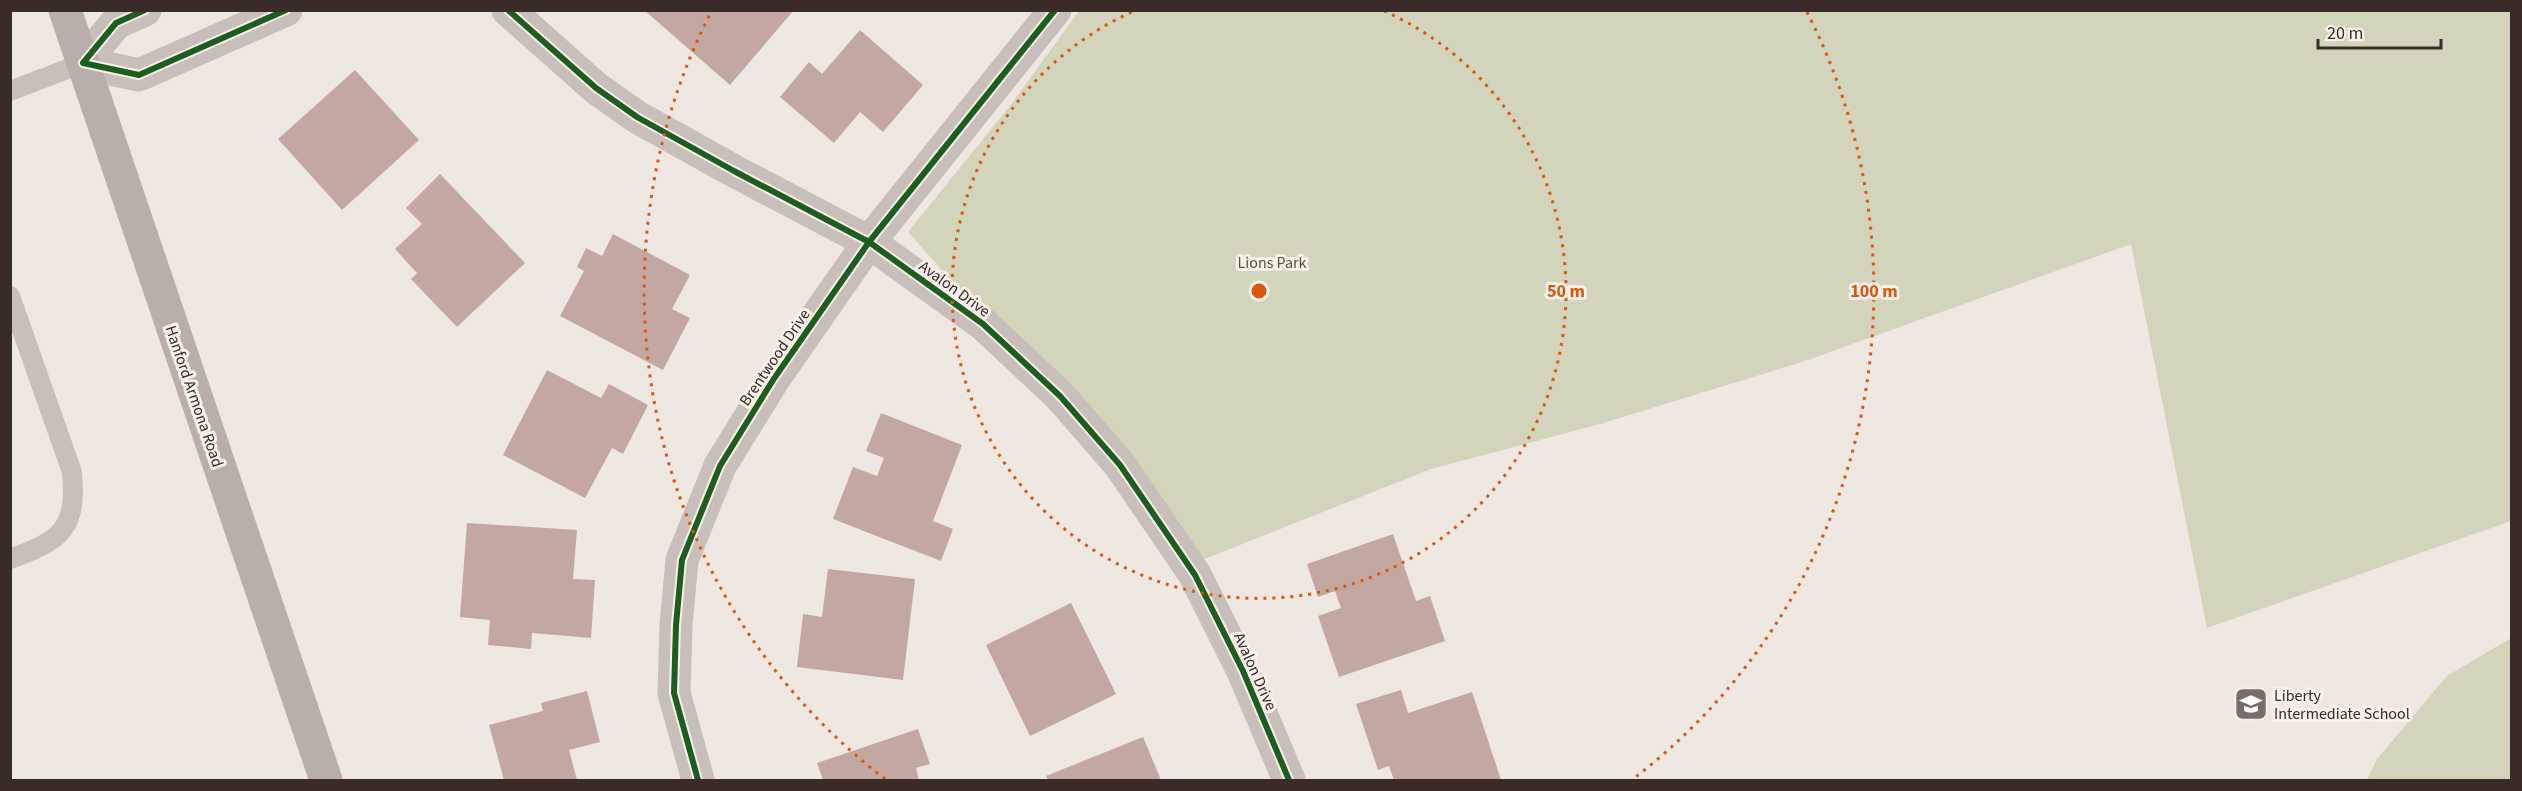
<svg xmlns="http://www.w3.org/2000/svg" width="2522" height="791" viewBox="0 0 2522 791" font-family="'Source Sans 3',sans-serif">
  <style>
    .green { fill: #d2d4bb }
    .building { fill: #c3a8a2 }
    .lines { fill: none; stroke-linecap: round; stroke-linejoin: round }
    .service { stroke: #c8bfbb; stroke-width: 20 }
    .minor { stroke: #c8bfbb; stroke-width: 33 }
    .secondary { stroke: #b8afab; stroke-width: 33 }
    .cycleway-casing { stroke: #fbf1ea; stroke-width: 10 }
    .cycleway { stroke: #1b5e20; stroke-width: 6 }
    .ring { fill: none; stroke: #df570d; stroke-width: 3; stroke-dasharray: 3 6 }
    .labels { text-anchor: middle; stroke-width: 6; stroke-linejoin: round; paint-order: stroke }
    .park-label { font-size: 16px; fill: #4e5a2a; stroke: #fbf1ea }
    .street-label { font-size: 16px; fill: #3a2b28; stroke: #fbf1ea }
    .poi-label { font-size: 16px; fill: #3a2b28; stroke: #fbf1ea; text-anchor: start }
    .centre { fill: #df570d; stroke: #fbf1ea; stroke-width: 3 }
    .ring-label { font-size: 18px; text-anchor: middle; font-weight: bold; fill: #df570d; stroke: #fbf1ea; stroke-width: 6; stroke-linejoin: round; paint-order: stroke }
  </style>
  <rect width="100%" height="100%" fill="#eee7e2"/>
  <path class="green" d="M1079,11H2511V521L2207,628L2131,244L1805,361L1600,424L1431,469L1202,560L908,232L1009,107Z
    M2511,638V780H2367L2377,759L2447,676Z"/>
  <path class="building" d="M644,10H794L730,85Z
    M860,30L923,85L883,132L860,112L834,143L780,97L809,62L822,74Z
    M355,70L419,140L342,210L278,139Z
    M440,174L525,263L457,327L411,279L417,273L395,249L422,224L406,208Z
    M613,234L690,275L672,309L690,318L663,370L560,316L584,271L577,267L586,248L602,256Z
    M547,370L601,398L609,384L648,405L623,454L612,448L585,498L503,455Z
    M881,413L962,445L933,521L953,529L941,561L833,519L853,467L877,476L884,458L866,451Z
    M467,523L577,530L573,579L595,580L591,638L532,633L531,649L488,645L490,620L460,617Z
    M1393,534L1416,601L1430,596L1445,641L1339,677L1318,616L1341,608L1335,591L1318,597L1307,564Z
    M828,569L915,579L903,680L797,667L803,614L822,617Z
    M1071,603L1116,694L1030,736L986,645Z
    M1401,690L1408,713L1472,692L1501,780H1394L1389,766L1378,770L1356,704Z
    M587,691L600,742L569,750L577,780H504L489,725L543,711L541,703Z
    M918,729L930,764L916,768L919,780H823L817,763Z
    M1143,737L1161,780H1048L1046,776Z"/>
  <g class="lines">
    <path class="service" d="M10,91L83,63
      M10,296L72,472C77,529 62,540 10,559"/>
    <path class="minor" d="M145,10L116,23L83,63L139,75L286,10
      M508,10L596,88L637,117L734,171L869,242L983,324L1060,396L1120,465L1195,575L1243,671L1289,780
      M698,780L674,693L676,625L682,560L720,466L773,380L869,242L1055,10"/>
    <path class="secondary" d="M65,10L326,780"/>
    <defs>
      <path id="cycleway" d="M145,10L116,23L83,63L139,75L286,10
        M508,10L596,88L637,117L734,171L869,242L983,324L1060,396L1120,465L1195,575L1243,671L1289,780
        M698,780L674,693L676,625L682,560L720,466L773,380L869,242L1055,10"/>
    </defs>
    <use href="#cycleway" class="cycleway-casing"/>
    <use href="#cycleway" class="cycleway"/>
  </g>
  <g class="ring">
    <path d="M1384 11A307 307 0 1 1 1134 11"/>
    <path d="M885 779A615 615 0 0 1 711 12M1807 12A615 615 0 0 1 1633 779"/>
  </g>
  <defs>
    <symbol id="school-square" viewBox="-11 -11 22 22"><rect x="-9" y="-9" width="18" height="18" rx="4" fill="#796d69" stroke="#fbf1ea"/><path d="M0-5L7-2L0 1L-7-2ZM-4 1L0 2.5L4 1V4Q0 6-4 4Z" fill="#fff"/></symbol>
  </defs>
  <g fill-rule="evenodd">
    <use href="#school-square" x="2232" y="685" width="38" height="38"/>
  </g>
  <g class="labels">
    <g class="park-label">
      <text x="1272" y="268">Lions Park</text>
    </g>
    <g class="street-label">
      <text transform="translate(955 288) rotate(36)" y="6">Avalon Drive</text>
      <text transform="translate(774 357) rotate(-56)" y="6">Brentwood Drive</text>
      <text transform="translate(195 396) rotate(71)" y="6">Hanford Armona Road</text>
      <text transform="translate(1256 671) rotate(66)" y="6">Avalon Drive</text>
    </g>
    <g class="poi-label">
      <text x="2274" y="701">Liberty<tspan x="2274" dy="18">Intermediate School</tspan></text>
    </g>
  </g>
  <circle cx="1259" cy="291" r="9" class="centre"/>
  <g class="ring-label">
    <text x="1566" y="297">50 m</text>
    <text x="1874" y="297">100 m</text>
  </g>
  <rect width="2522" height="791" fill="none" stroke="#3a2b28" stroke-width="24"/>
  <path d="M2318 39v9h123v-9" fill="none" stroke="#3a2b28" stroke-width="3"/>
  <text x="2327" y="39" font-size="18" fill="#3a2b28" stroke="#fbf1ea" stroke-width="4.5" paint-order="stroke">20 m</text>
</svg>
